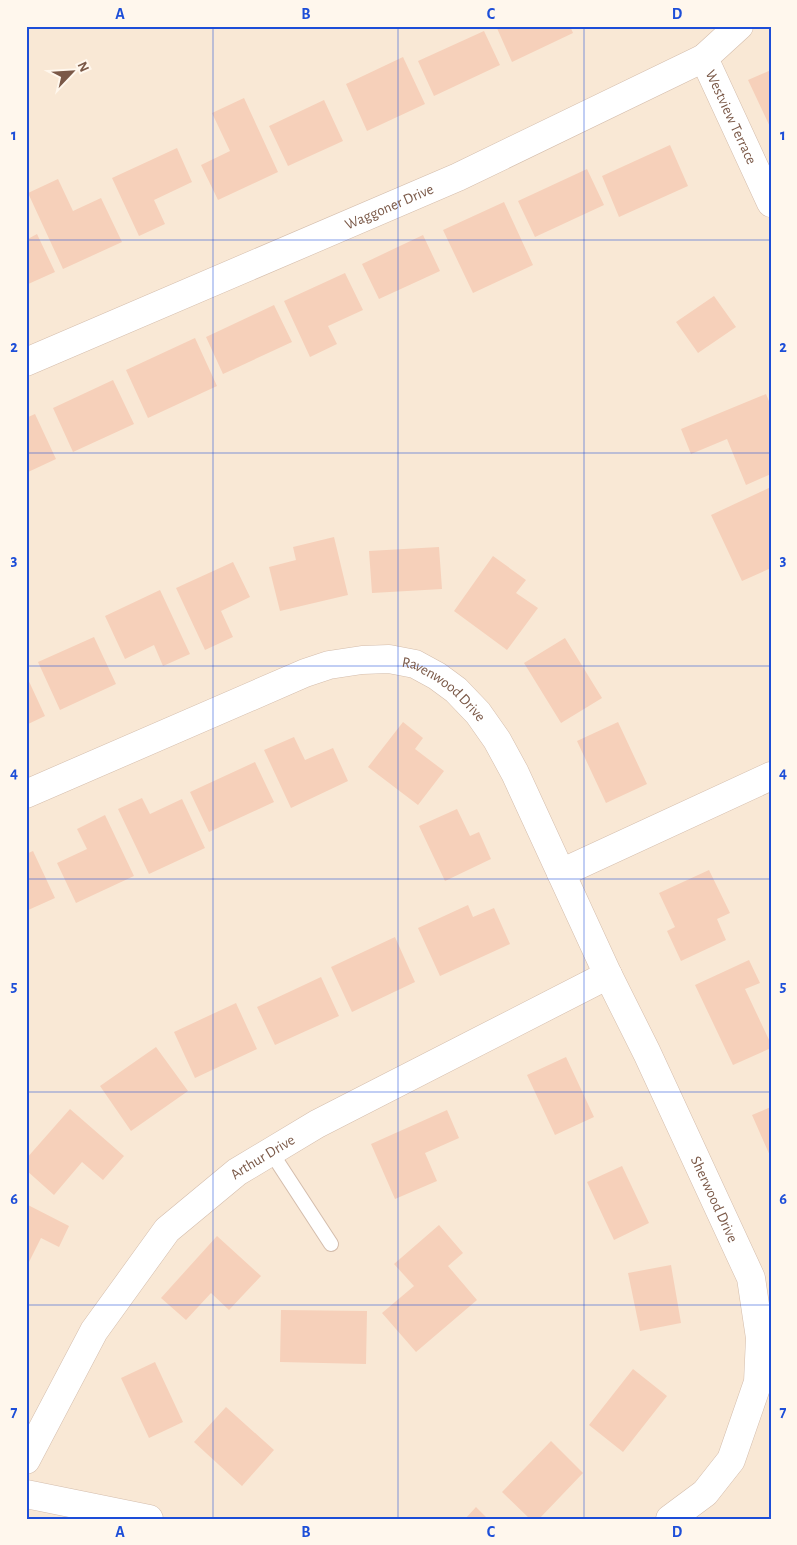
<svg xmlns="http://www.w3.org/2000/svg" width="797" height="1545" viewBox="0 0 797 1545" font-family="'Alegreya Sans',sans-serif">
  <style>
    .residential { fill: #f9e8d5 }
    .building { fill: #f6d0ba }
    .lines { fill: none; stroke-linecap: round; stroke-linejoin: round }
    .lane-casing { stroke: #d4bdac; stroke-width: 16 }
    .street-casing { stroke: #d4bdac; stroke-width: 29 }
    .lane { stroke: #fff; stroke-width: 14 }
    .street { stroke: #fff; stroke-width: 28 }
    .grid { fill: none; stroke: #1d4ed8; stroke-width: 1; stroke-opacity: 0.55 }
    .labels { text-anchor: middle; stroke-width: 4; stroke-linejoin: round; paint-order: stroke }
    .street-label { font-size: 15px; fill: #7a5847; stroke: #fff7ed }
    .neatline { fill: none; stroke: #1d4ed8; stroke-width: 2 }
    .grid-label { font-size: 16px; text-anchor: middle; font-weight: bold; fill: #1d4ed8 }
  </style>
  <rect width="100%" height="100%" fill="#fef4e5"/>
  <path class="residential" d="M26,26H771V1519H26Z"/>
  <path class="building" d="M496,26H570L573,33L512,62Z
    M484,31L500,65L434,96L418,61Z
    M403,57L425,104L367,131L346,84Z
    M771,70V129L748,80Z
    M244,98L278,172L218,200L201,165L230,151L212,113Z
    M324,100L343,141L288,166L269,126Z
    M670,145L688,186L619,217L602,176Z
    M177,148L192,182L154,200L165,224L139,236L112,178Z
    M587,169L604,205L535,237L518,201Z
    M58,179L73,211L101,198L122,242L63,269L28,193Z
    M504,202L533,265L473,293L443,230Z
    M37,234L55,272L26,285V240Z
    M423,235L440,271L379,299L362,264Z
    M345,273L363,310L328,326L337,344L310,357L284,301Z
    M714,296L736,327L698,353L676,322Z
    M274,305L292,342L223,374L206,337Z
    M195,338L217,386L148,418L126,370Z
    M113,380L134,424L73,452L53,408Z
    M766,394L771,406V474L746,485L727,439L691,454L681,429Z
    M35,414L56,459L26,473V418Z
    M771,487V568L742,581L711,515Z
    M334,537L348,595L280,611L269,567L296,560L293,547Z
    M439,547L442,589L372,593L369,551Z
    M493,556L526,580L516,593L538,608L507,650L454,611Z
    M233,562L250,597L221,611L233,637L205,650L176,588Z
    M160,590L190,654L163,666L154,645L125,659L105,616Z
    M94,637L116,684L60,710L38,662Z
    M565,638L602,698L561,723L524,663Z
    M26,675L45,716L26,725Z
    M403,722L423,738L415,749L444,771L418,805L368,767Z
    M618,722L647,784L606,803L577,741Z
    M294,737L305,760L333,748L348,781L291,808L264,750Z
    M255,762L274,802L209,832L190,792Z
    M142,798L150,814L182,799L205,848L149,874L118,809Z
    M457,809L470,836L479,832L491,859L445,881L419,826Z
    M105,815L134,876L76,903L57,863L87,849L77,829Z
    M33,851L55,898L26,911V854Z
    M709,870L730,913L717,919L726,940L681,961L667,931L675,927L659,893Z
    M468,905L473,917L494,908L510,944L440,976L418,928Z
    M395,937L415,982L352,1012L331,967Z
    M749,960L760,983L745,989L771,1044V1048L733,1065L695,985Z
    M321,977L339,1016L275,1045L257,1007Z
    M236,1003L257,1049L195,1078L174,1032Z
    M156,1047L188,1091L131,1131L100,1086Z
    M566,1057L594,1117L555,1135L527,1075Z
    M771,1107V1158L752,1115Z
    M70,1109L124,1156L103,1180L82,1162L54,1195L26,1170V1159Z
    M447,1110L459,1138L425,1153L437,1181L395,1199L371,1144Z
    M622,1166L649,1223L614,1240L587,1182Z
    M26,1204L69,1226L59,1247L41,1238L26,1268Z
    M439,1225L463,1253L448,1266L477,1300L416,1352L382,1313L414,1286L394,1264Z
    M217,1236L261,1276L229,1310L211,1293L186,1320L161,1298Z
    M671,1265L681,1323L640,1331L628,1273Z
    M281,1310L367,1311L366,1364L280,1362Z
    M155,1362L183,1422L149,1438L121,1378Z
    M633,1369L667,1396L623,1452L589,1425Z
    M226,1407L274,1450L242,1486L194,1442Z
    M551,1441L583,1473L539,1519H530L502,1492Z
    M476,1507L488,1519H465Z"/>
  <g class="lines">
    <defs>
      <path id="lane" d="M271,1152L331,1244"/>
      <g id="street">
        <path id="s1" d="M704,58L771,203"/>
        <path id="s2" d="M26,362L458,177L704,58L739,26"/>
        <path id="s3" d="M26,794L305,673L329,665L362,660L389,659L415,664L437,676L456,690L478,713L497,740L515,773L608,975L647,1053L751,1278L760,1338L758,1382L731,1460L705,1493L670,1519"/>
        <path d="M561,873L771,776"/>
        <path id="s4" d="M26,1460L94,1331L167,1230L237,1172L317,1124L608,975"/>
        <path d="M26,1494L149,1519"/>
      </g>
    </defs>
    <use href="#lane" class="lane-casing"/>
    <use href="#street" class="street-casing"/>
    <use href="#lane" class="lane"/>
    <use href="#street" class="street"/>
  </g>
  <path class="grid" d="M213,26V1519M398,26V1519M584,26V1519M26,240H771M26,453H771M26,666H771M26,879H771M26,1092H771M26,1305H771"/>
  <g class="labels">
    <g class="street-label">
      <text dy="5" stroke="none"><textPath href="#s1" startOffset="65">Westview Terrace</textPath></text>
      <text dy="5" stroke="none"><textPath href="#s2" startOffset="395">Waggoner Drive</textPath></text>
      <text dy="5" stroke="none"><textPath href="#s3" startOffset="454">Ravenwood Drive</textPath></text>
      <text dy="5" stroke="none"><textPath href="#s4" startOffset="391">Arthur Drive</textPath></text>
      <text dy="5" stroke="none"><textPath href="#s3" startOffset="1038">Sherwood Drive</textPath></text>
    </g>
  </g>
  <rect width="797" height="1545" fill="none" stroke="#fff7ed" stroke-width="55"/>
  <g transform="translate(72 72) rotate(65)" stroke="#fff7ed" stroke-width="4" paint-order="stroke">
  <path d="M0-4L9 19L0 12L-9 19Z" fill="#7a5847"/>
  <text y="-8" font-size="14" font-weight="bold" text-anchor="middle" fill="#7a5847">N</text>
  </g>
  <rect x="28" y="28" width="742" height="1490" class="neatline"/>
  <g class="grid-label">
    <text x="120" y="19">A</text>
    <text x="306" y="19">B</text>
    <text x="491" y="19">C</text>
    <text x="677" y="19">D</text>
    <text x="14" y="140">1</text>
    <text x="783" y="140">1</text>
    <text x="14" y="352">2</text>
    <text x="783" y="352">2</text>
    <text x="14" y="565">3</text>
    <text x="783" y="565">3</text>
    <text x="14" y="778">4</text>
    <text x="783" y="778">4</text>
    <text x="14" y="991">5</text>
    <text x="783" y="991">5</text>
    <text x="14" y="1204">6</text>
    <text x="783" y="1204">6</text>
    <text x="14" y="1417">7</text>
    <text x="783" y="1417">7</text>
    <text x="120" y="1537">A</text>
    <text x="306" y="1537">B</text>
    <text x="491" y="1537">C</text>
    <text x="677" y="1537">D</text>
  </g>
</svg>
